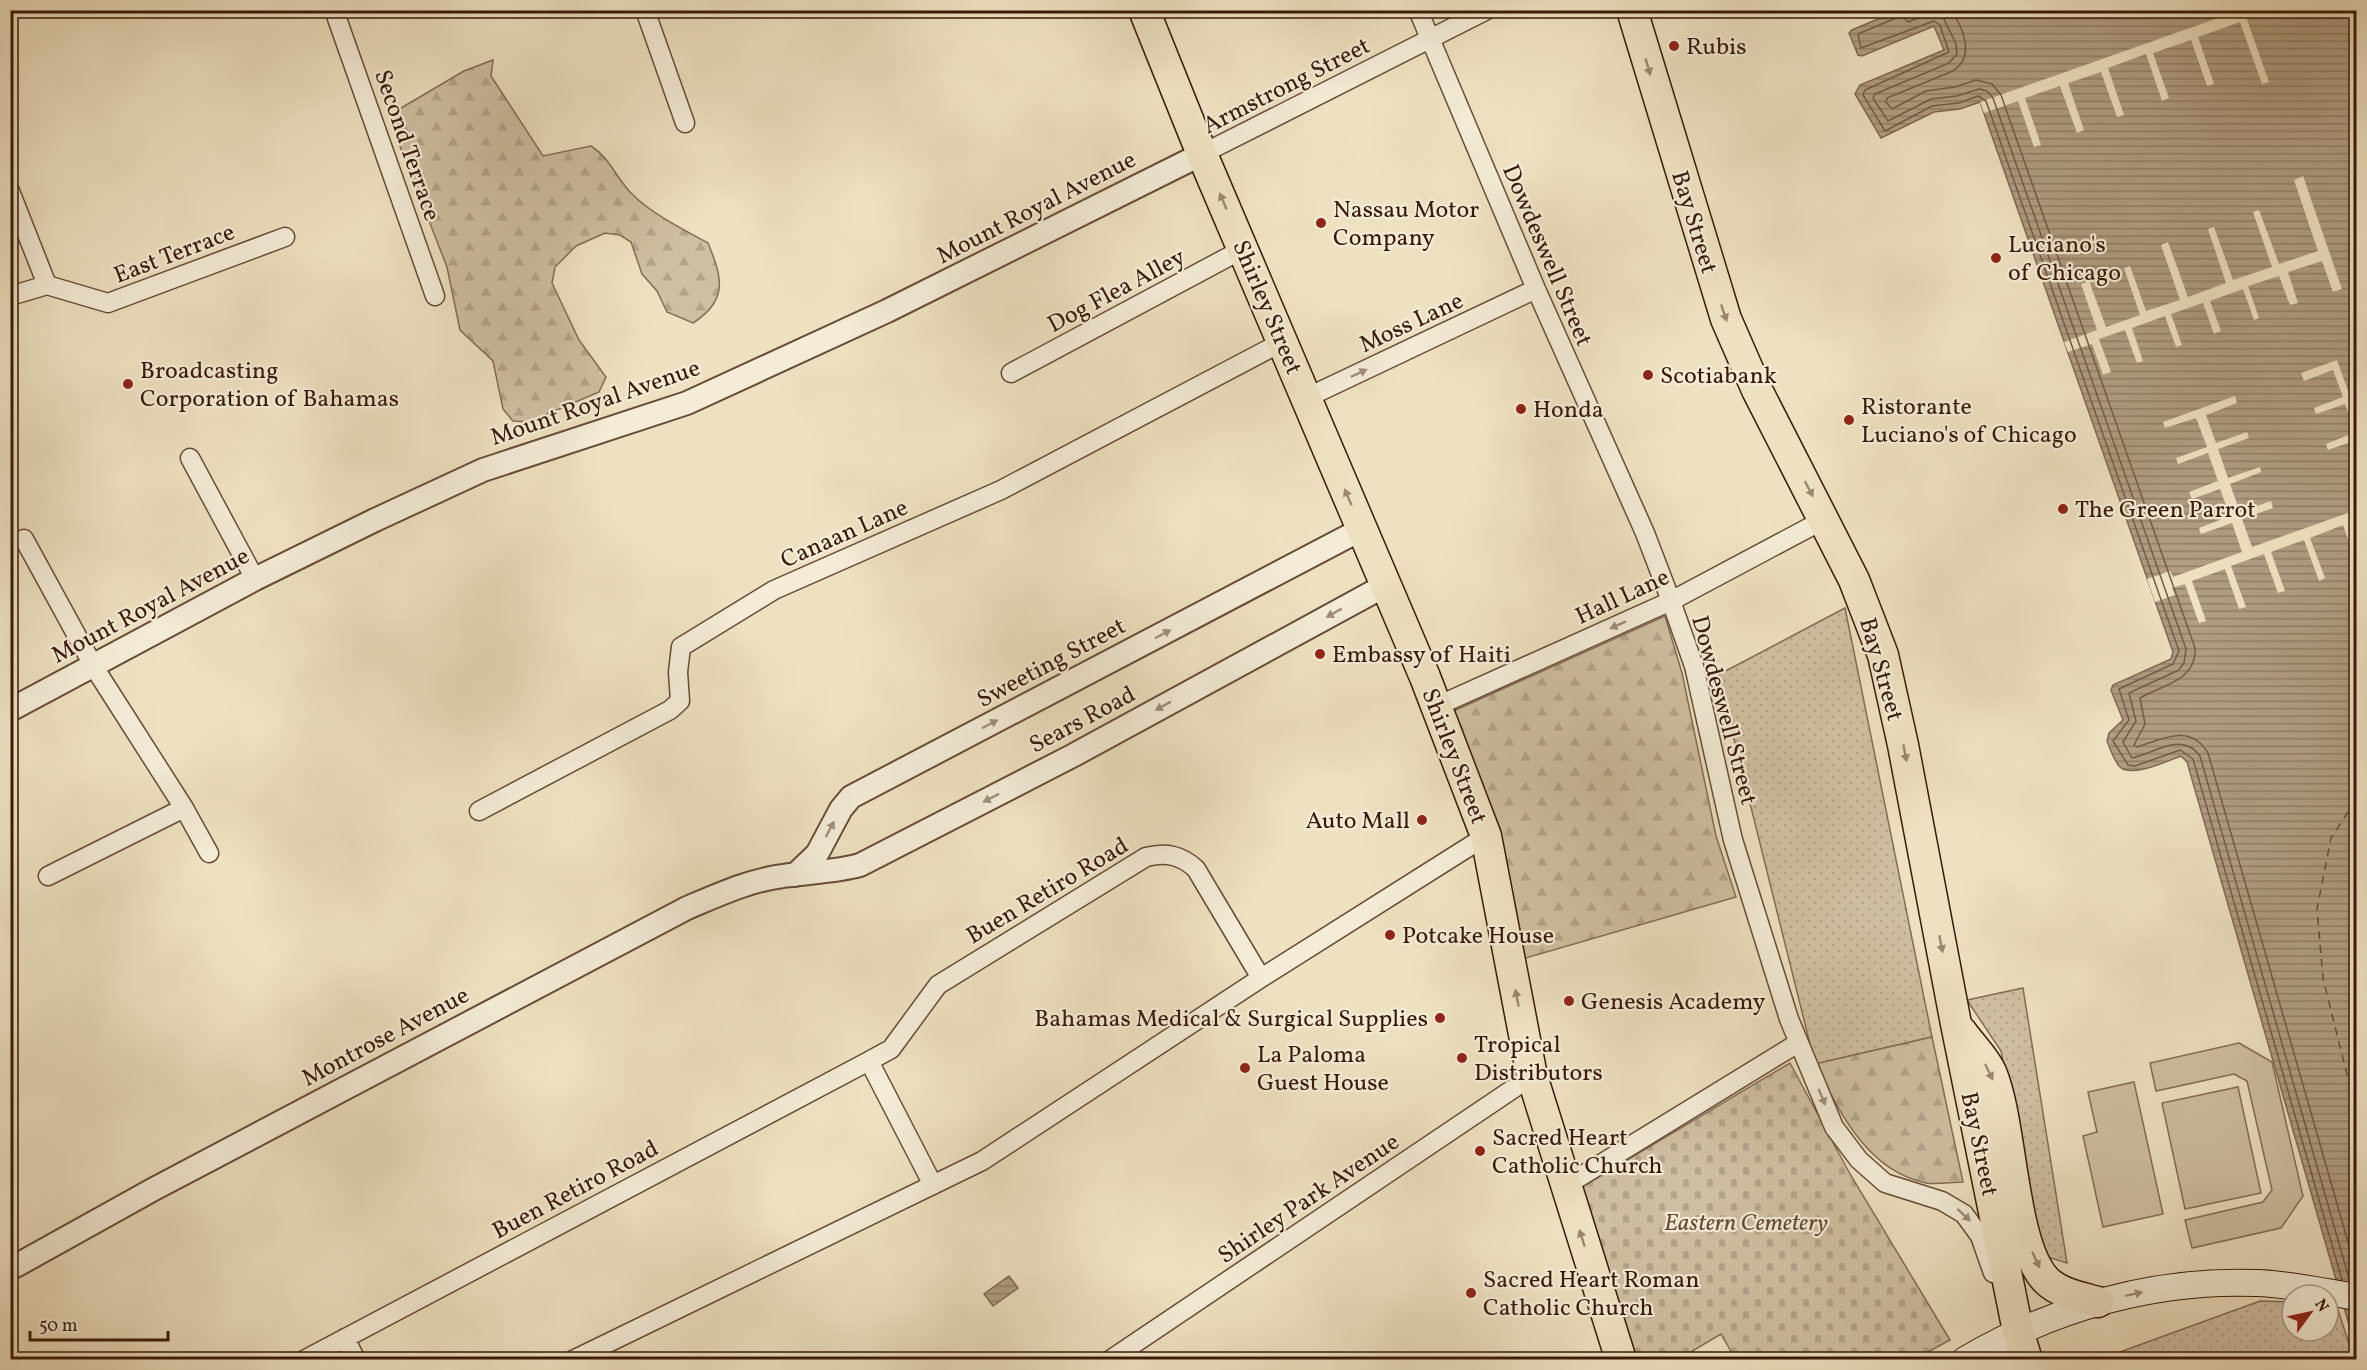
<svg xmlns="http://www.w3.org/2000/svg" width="2367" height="1370" viewBox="0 0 2367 1370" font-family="Vollkorn,serif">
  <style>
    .green { fill: url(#green-dots); stroke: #846c56; stroke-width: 1.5 }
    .forest { fill: url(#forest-firs); stroke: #846c56; stroke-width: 1.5 }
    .cemetery { fill: url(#cemetery-stones); stroke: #846c56; stroke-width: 1.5 }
    .pitch { fill: #cfbfa2; stroke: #846c56; stroke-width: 1.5 }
    .water { fill: url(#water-rules); stroke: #806852; stroke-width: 1.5 }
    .pier { fill: #eee1c1 }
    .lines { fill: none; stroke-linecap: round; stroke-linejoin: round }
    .shore { stroke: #745b46; stroke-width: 1.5 }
    .ferry { stroke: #684e39; stroke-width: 1.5; stroke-dasharray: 8 6; stroke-linecap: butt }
    .minor-casing { stroke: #664b37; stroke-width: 21 }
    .tertiary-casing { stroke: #664b37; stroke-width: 26 }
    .secondary-casing { stroke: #381909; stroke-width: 28 }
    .trunk-casing { stroke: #381909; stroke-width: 33 }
    .minor { stroke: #f4ecd7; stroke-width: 18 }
    .tertiary { stroke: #f4ecd7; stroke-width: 22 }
    .secondary { stroke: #f4ecd7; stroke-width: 26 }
    .trunk { stroke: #eee1c1; stroke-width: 30 }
    .oneway { fill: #9c876e }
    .oneway2 { fill: #9f8d7a }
    .poi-dot { fill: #8f2418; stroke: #f4ecd7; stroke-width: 2 }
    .labels { text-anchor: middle; stroke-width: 4.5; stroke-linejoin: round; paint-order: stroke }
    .poi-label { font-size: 24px; fill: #381909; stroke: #f4ecd7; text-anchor: start }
    .street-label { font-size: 24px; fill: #381909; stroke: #f4ecd7 }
    .park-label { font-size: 24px; font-style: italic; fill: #654b37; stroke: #f4ecd7 }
  </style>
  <defs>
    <pattern id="green-dots" width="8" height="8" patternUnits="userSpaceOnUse" patternTransform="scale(1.5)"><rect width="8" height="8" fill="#cfbfa2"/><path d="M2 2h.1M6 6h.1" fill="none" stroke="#b2a48a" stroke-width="1.8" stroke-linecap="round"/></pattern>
    <pattern id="forest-firs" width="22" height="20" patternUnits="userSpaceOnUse" patternTransform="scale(1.5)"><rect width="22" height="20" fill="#cfbfa2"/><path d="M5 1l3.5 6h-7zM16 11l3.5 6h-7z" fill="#b2a48a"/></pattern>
    <pattern id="cemetery-stones" width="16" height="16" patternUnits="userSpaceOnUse" patternTransform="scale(1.5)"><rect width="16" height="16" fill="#cfbfa2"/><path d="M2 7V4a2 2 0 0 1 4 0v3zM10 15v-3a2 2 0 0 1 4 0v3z" fill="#b2a48a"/></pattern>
    <pattern id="water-rules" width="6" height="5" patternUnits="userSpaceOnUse" patternTransform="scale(1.5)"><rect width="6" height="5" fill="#b09d82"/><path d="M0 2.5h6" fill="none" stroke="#907f69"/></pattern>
  </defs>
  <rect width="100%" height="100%" fill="#eee1c1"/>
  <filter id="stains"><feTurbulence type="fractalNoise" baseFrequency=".00333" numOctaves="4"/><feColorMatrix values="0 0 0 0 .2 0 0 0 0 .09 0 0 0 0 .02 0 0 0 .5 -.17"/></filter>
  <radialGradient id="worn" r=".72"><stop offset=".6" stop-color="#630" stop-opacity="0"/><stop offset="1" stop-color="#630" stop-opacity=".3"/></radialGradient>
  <path class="green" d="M1845,608L1932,1037L1815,1064L1718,675Z
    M2023,988L2067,1263L2041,1255L2001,1051L1967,1000Z
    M2260,1301L2292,1302V1331H2328V1304H2336L2354,1359L2098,1360Z"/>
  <path class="forest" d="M493,60L491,76L543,156L591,146C610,158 615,176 630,192C650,213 682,229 708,243C722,277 729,300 693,323L667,312L657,291L642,274L631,242L620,235L605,233L576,246L555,267L552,283L579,340L606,377L599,392L529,422L513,421L503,409L493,361L460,330L447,267L400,146L396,111L464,71Z
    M1665,616L1682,673L1716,836L1736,897L1522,959L1449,713Z
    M1932,1037L1963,1182C1952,1182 1937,1185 1926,1183C1867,1171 1840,1112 1815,1064Z"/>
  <path class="cemetery" d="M1790,1063L1850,1174L1950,1340L1915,1359L1736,1360L1721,1334L1679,1359H1632L1575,1191Z"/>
  <path class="pitch" d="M2239,1043L2272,1062L2303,1196L2281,1228L2192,1248L2185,1220L2263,1202L2272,1190L2247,1081L2234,1074L2156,1091L2150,1063Z
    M2134,1082L2163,1214L2103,1227L2083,1136L2097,1132L2088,1092Z
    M2238,1087L2261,1193L2185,1209L2162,1103Z"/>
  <path class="water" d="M1899,10L2356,11V1349L2187,762L2181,756C2167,761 2130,779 2119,766C2114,760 2110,749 2107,741L2109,733L2123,720L2111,690L2113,685L2171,659L2173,652L1980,102L1960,109L1934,112L1881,138L1855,94L1860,85L1944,50L1934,26L1862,56L1858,55L1849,33L1852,30Z
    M1009,1276L1018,1288L993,1306L984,1294Z"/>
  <path class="pier" d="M2241,10L2244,11L2269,82L2262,84L2240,22L2198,37L2214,84L2207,86L2191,40L2153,53L2169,98L2162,101L2146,54L2108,68L2124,115L2117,117L2101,72L2068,83L2084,130L2077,133L2060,86L2025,98L2041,145L2034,147L2018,101L1984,113L1980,102Z
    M2303,176L2342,289L2333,292L2322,261L2288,272L2298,303L2290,305L2279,276L2248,286L2259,318L2254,320L2243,289L2210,301L2221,331L2214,334L2203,303L2171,314L2182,345L2176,347L2165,316L2132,328L2143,361L2137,363L2125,330L2099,339L2111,372L2103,375L2092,344L2068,352L2064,342L2097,330L2081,284L2089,281L2106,327L2140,315L2124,268L2130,266L2146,311L2180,300L2161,245L2168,242L2188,297L2226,283L2208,229L2214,227L2233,280L2272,267L2253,212L2259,210L2279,264L2318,251L2294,180Z
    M2337,360L2356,413V440L2328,450L2326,444L2356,432L2345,404L2316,414L2314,408L2343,397L2333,370L2304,381L2301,373Z
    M2235,396L2237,403L2206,415L2216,443L2247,432L2249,438L2218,449L2228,478L2260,467L2261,472L2230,484L2240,512L2271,501L2273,508L2242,519L2252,547L2356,510V519L2350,522L2356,541V562L2343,525L2310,538L2325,578L2319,581L2304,540L2271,552L2285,591L2278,593L2264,554L2231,566L2246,607L2239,609L2225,569L2192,581L2206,621L2199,623L2185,584L2172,588L2175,595L2155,602L2147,579L2170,571L2173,577L2242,552L2232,523L2201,534L2199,528L2230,516L2220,489L2192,499L2189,492L2218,481L2208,453L2178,464L2176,458L2207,447L2196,418L2165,428L2163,422Z"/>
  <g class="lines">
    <path class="shore" d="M1899,10L1896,18L1858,34L1861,48L1934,21L1940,25L1949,52L1865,90L1863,95L1885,131L1932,106L1959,103L1978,96L1986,101L2179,651L2173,664L2119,689L2129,720L2113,741L2128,765L2135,766L2180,750L2193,759L2342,1280
      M1907,10L1905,19L1908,22L1931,13L1943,17L1956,44L1957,54L1949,63L1875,94L1873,98L1888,121L1931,99L1957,96L1979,89L1987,91L1993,98L2186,649L2184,663L2179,670L2129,693L2136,721L2123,742L2132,758C2155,753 2182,731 2200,756L2350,1282
      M1950,10C1964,27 1975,57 1953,71L1887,98L1886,102L1892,109L1926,91L1955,87L1976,80L1992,84L2001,95L2195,648C2197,681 2162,685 2140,698L2145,724L2134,745L2137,747C2163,739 2190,723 2208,753L2356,1270"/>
    <path class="ferry" d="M2356,800L2331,838L2317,909L2323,978L2356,1111"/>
    <defs>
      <path id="minor" d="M334,10L435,296
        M645,10L685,123
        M1418,10L1536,289L1645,533L1671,601L1694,666L1733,840L1789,1019L1834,1127L1859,1160L1885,1183L1942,1201L1964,1214L1980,1236L1993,1273
        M1202,154L1487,10
        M10,191L47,285
        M10,296L47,285L108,303L285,237
        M1011,373L1243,249
        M1306,398L1536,289
        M190,458L255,579
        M24,539L94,667L184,808L209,853
        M1435,707L1671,601L1825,519
        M479,811L670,710L680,701L678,672L681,647L774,590L1001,490L1282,342
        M48,876L184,808
        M933,1185L869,1061L891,1049L938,985L1146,857C1166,852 1181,855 1196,869L1261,978
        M1565,1186L1798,1043
        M345,1338L356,1360
        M304,1360L869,1061
        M573,1360L982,1161L1261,978L1486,836
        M1110,1360L1532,1076"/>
      <path id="tertiary" d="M10,710L255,579L375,520L483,470L687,403L887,311L1202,154
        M795,875L817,854L841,809L851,797L1362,529
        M10,1269L154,1189L687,908C718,895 750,880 783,876C809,872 835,872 860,865L1074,755L1386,585"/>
      <path id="secondary" d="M1965,1360C2053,1308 2155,1279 2257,1283C2290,1284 2324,1292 2356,1297"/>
      <path id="trunk" d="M1144,10L1202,154L1425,677L1486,836L1532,1076L1621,1360
        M1632,10L1726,319L1757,390L1854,580L1883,655L1903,745L1956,1024L2018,1331L2027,1360
        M1961,1031C1970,1044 1985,1058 1991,1072C2013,1123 2011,1246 2047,1281C2061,1294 2080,1297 2098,1302"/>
    </defs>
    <use href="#minor" class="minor-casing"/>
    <use href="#tertiary" class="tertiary-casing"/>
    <use href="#secondary" class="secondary-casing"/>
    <use href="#trunk" class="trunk-casing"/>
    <use href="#minor" class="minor"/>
    <use href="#tertiary" class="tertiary"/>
    <use href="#secondary" class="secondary"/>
    <use href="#trunk" class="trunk"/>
  </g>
  <defs><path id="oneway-solid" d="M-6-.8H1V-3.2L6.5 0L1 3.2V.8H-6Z" transform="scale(1.5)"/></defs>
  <g class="oneway">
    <use href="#oneway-solid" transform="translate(1648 67) rotate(74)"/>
    <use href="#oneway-solid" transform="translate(1223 201) rotate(-113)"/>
    <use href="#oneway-solid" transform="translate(1724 313) rotate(71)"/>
    <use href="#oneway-solid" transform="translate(1809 489) rotate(62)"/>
    <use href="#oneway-solid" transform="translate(1348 497) rotate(-113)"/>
    <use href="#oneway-solid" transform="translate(1905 753) rotate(79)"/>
    <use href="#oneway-solid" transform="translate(1941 944) rotate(79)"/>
    <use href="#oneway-solid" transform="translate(1517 998) rotate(-101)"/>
    <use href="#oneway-solid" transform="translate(1989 1072) rotate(64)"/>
    <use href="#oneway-solid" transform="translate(1582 1238) rotate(-108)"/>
    <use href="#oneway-solid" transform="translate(2036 1260) rotate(65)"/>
  </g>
  <g class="oneway2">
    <use href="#oneway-solid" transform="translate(1359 373) rotate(-25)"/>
    <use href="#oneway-solid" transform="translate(1334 613) rotate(151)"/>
    <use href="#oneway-solid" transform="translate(1618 625) rotate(156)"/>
    <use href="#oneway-solid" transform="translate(1163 634) rotate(-28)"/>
    <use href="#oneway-solid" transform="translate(1163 706) rotate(151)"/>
    <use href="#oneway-solid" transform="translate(990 724) rotate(-28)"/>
    <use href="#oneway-solid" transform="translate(991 798) rotate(153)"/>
    <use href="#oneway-solid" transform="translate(830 829) rotate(-62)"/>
    <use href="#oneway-solid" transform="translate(1822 1097) rotate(67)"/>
    <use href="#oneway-solid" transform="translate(1964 1215) rotate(43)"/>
    <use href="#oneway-solid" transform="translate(2134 1294) rotate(-12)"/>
  </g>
  <g class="poi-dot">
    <circle cx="1674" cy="46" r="6"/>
    <circle cx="1321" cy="223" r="6"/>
    <circle cx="1996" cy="258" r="6"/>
    <circle cx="1648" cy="375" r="6"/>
    <circle cx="128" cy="384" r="6"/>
    <circle cx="1521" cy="409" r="6"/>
    <circle cx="1849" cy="420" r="6"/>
    <circle cx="2063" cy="509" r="6"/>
    <circle cx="1320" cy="654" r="6"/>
    <circle cx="1422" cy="820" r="6"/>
    <circle cx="1390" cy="935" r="6"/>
    <circle cx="1569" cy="1001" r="6"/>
    <circle cx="1440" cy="1018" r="6"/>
    <circle cx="1462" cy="1058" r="6"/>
    <circle cx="1245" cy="1068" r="6"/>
    <circle cx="1480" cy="1151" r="6"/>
    <circle cx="1471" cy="1293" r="6"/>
  </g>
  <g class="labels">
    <g class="poi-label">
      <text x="1686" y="54">Rubis</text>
      <text x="1333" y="217">Nassau Motor<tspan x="1333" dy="28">Company</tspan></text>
      <text x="2008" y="252">Luciano's<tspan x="2008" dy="28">of Chicago</tspan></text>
      <text x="140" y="378">Broadcasting<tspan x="140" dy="28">Corporation of Bahamas</tspan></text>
      <text x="1660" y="383">Scotiabank</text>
      <text x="1861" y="414">Ristorante<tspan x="1861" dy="28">Luciano's of Chicago</tspan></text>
      <text x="1533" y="417">Honda</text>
      <text x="2075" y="517">The Green Parrot</text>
      <text x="1332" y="662">Embassy of Haiti</text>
      <text x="1410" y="828" text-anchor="end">Auto Mall</text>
      <text x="1402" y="943">Potcake House</text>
      <text x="1581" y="1009">Genesis Academy</text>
      <text x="1428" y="1026" text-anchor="end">Bahamas Medical &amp; Surgical Supplies</text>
      <text x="1474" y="1052">Tropical<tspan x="1474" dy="28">Distributors</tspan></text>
      <text x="1257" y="1062">La Paloma<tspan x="1257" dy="28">Guest House</tspan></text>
      <text x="1492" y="1145">Sacred Heart<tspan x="1492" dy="28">Catholic Church</tspan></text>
      <text x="1483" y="1287">Sacred Heart Roman<tspan x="1483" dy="28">Catholic Church</tspan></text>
    </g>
    <g class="street-label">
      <text transform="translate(1286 85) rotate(-27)" y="8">Armstrong Street</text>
      <text transform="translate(408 145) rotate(71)" y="8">Second Terrace</text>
      <text transform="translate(1036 207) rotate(-27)" y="8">Mount Royal Avenue</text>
      <text transform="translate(1695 222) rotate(73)" y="8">Bay Street</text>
      <text transform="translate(174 253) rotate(-21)" y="8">East Terrace</text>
      <text transform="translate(1548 255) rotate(67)" y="8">Dowdeswell Street</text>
      <text transform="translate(1116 290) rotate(-28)" y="8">Dog Flea Alley</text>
      <text transform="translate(1268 307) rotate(67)" y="8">Shirley Street</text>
      <text transform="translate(1411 322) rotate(-25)" y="8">Moss Lane</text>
      <text transform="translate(595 402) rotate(-19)" y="8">Mount Royal Avenue</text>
      <text transform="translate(844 533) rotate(-24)" y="8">Canaan Lane</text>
      <text transform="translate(1622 596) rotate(-25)" y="8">Hall Lane</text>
      <text transform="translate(150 605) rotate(-28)" y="8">Mount Royal Avenue</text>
      <text transform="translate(1051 662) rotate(-28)" y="8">Sweeting Street</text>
      <text transform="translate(1882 669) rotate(74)" y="8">Bay Street</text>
      <text transform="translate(1725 710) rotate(75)" y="8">Dowdeswell Street</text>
      <text transform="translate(1082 719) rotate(-28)" y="8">Sears Road</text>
      <text transform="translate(1455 756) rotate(69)" y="8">Shirley Street</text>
      <text transform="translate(1047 890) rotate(-31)" y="8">Buen Retiro Road</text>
      <text transform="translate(385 1036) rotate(-28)" y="8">Montrose Avenue</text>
      <text transform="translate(1980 1144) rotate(78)" y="8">Bay Street</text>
      <text transform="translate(575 1189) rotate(-28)" y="8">Buen Retiro Road</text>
      <text transform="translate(1308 1198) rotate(-34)" y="8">Shirley Park Avenue</text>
    </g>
    <g class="park-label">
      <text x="1746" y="1230">Eastern Cemetery</text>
    </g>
  </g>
  <rect width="2367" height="1370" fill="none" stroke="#eee1c1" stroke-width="36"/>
  <rect x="12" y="12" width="2343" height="1346" fill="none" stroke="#381909" stroke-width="3"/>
  <rect x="18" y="18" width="2331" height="1334" fill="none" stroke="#381909" stroke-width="1.5"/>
  <g transform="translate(2310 1313) rotate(57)"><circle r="28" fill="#f4ecd7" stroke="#a99885" stroke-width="1.5"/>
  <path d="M0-4.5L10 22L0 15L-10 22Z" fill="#8f2418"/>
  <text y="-9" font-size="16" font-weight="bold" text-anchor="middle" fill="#381909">N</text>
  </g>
  <path d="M30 1331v9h138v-9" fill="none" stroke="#381909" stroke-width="3"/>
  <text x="39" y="1331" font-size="18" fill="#381909" stroke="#f4ecd7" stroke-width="4.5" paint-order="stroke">50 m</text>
  <rect width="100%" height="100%" filter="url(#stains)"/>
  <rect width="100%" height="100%" fill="url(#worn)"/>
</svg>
